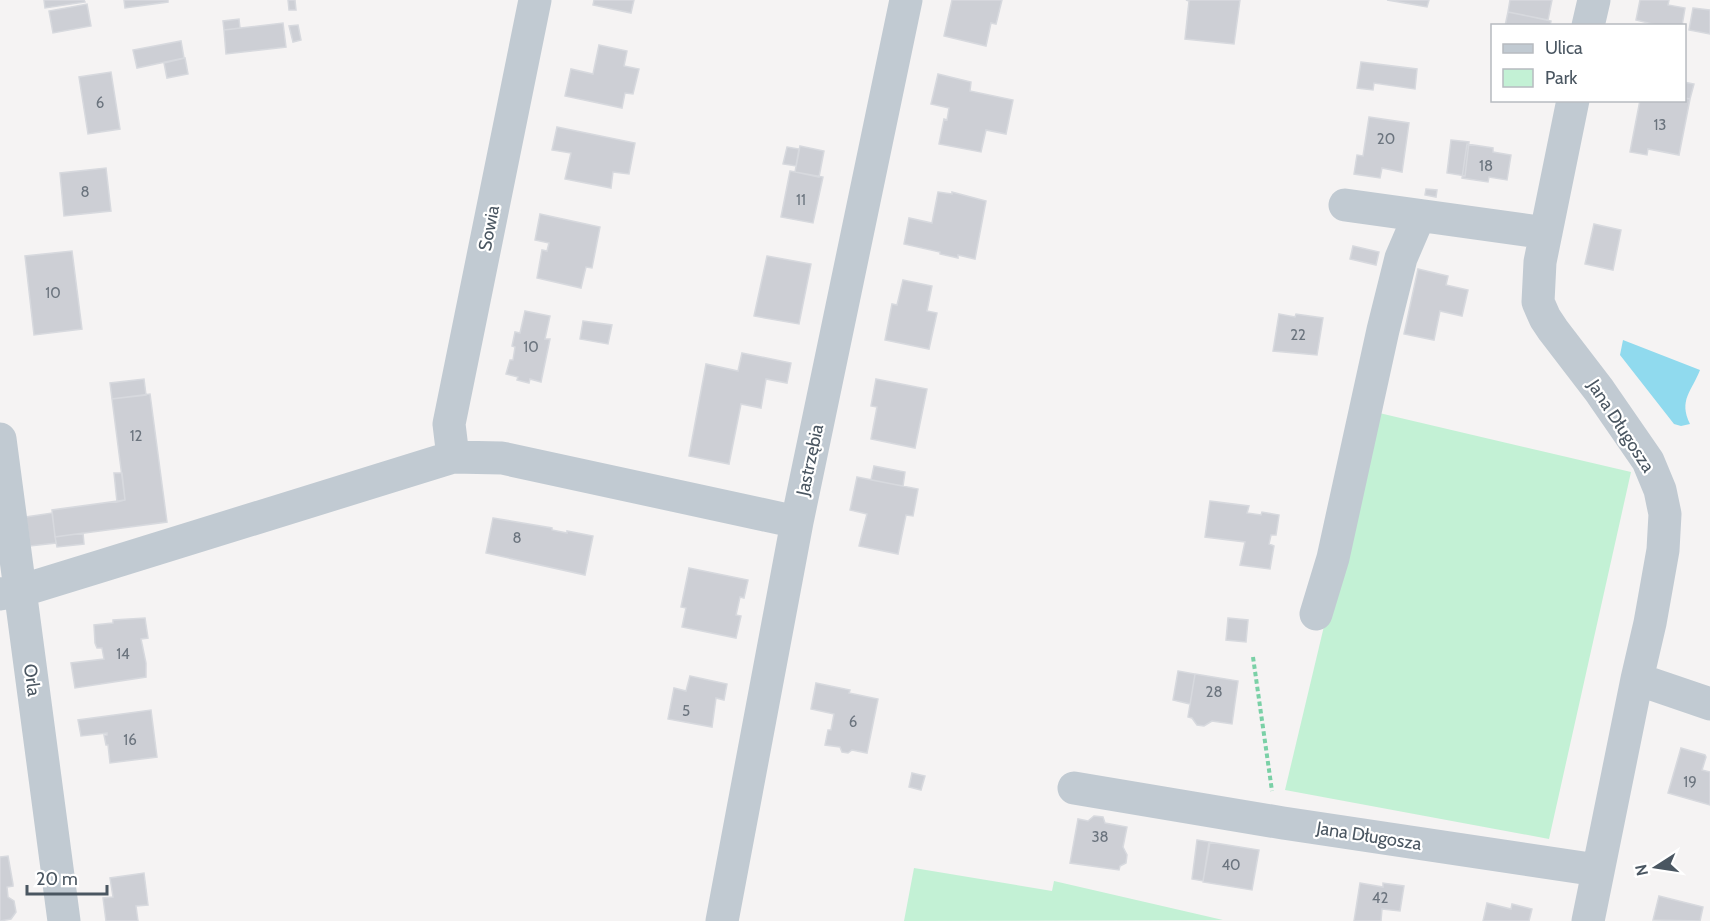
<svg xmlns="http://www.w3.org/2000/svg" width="1710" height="921" viewBox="0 0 1710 921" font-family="Cabin,sans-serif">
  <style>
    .green { fill: #c3f1d5 }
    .water { fill: #90daee }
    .building { fill: #cdcfd5; stroke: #d7d9de; stroke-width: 1.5 }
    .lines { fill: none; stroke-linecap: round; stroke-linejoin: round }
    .path { stroke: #7ad0a6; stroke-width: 4; stroke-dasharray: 4.5 3; stroke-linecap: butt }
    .minor { stroke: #c1cad2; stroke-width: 33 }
    .labels { text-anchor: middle; stroke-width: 4.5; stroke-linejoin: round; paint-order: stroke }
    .number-label { font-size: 15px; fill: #6b747e }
    .street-label { font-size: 18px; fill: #4a5661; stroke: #fff }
  </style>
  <rect width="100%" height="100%" fill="#f5f3f3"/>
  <path class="green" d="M1375,412L1631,472L1549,839L1285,790Z
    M914,868L1052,891L1054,881L1223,920L904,921Z"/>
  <path class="water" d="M1623,340L1700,370C1692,391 1678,400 1690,424L1681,426L1674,424L1620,355Z"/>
  <path class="building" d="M44,0H84L85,2L45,8Z
    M124,0H168V2L125,8Z
    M288,0H295L296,10H289Z
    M594,0H634L631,13L593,5Z
    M952,0H1002L996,24L991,23L986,46L944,36Z
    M1240,0L1234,44L1185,39L1189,1L1186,0Z
    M1387,0H1429L1427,7Z
    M1510,0H1552L1548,20L1508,12Z
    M1640,0H1669L1668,5L1685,8L1682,26H1660L1636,20Z
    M87,4L91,26L53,33L49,11Z
    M1693,8L1710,10V34L1689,30Z
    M1508,12L1551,21L1550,26H1505Z
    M239,19L240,28L224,30L223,21Z
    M283,23L286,47L226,54L224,30Z
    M298,25L301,40L293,42L289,26Z
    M181,41L184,58L137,68L133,50Z
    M599,45L627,51L624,66L639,69L633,94L625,93L622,108L565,96L571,69L593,74Z
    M185,58L188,74L167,78L164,63Z
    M1361,62L1417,69L1415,89L1374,83L1373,90L1357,88Z
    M111,72L120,129L88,134L79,77Z
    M938,74L971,82L970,91L1013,100L1006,134L986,130L981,152L939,144L944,119L947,120L949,108L931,104Z
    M1684,82L1694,84L1690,99L1684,98Z
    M1684,98L1690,99L1679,155L1648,149L1647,155L1630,152L1640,100H1684Z
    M1369,117L1409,123L1402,172L1382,168L1380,178L1354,174L1357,155L1363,156Z
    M557,127L635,143L629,174L613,172L611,188L565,179L571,153L552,150Z
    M1451,140L1469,142L1465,176L1447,173Z
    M1467,144L1493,148V152L1511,155L1507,180L1489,177L1488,182L1462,178Z
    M800,146L824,151L819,177L795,172Z
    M787,147L799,149L796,166L783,164Z
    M106,168L111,211L64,216L60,173Z
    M790,171L823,177L813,223L781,217Z
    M1426,189L1437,190L1436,197L1425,195Z
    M938,192L952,194V192L986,201L975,259L958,255V258L940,254V252L904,244L909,218L932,223Z
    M540,214L600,227L592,268L586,267L581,288L537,278L542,250L547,251L549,243L535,240Z
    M1594,224L1621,230L1613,270L1585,264Z
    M1353,246L1379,252L1376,265L1350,259Z
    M72,251L82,329L34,335L25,256Z
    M767,256L811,264L799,324L754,316Z
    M1418,269L1448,276L1446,285L1468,290L1462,316L1440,311L1434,340L1404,334Z
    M903,280L932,286L927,311L937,313L929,349L885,340L892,304L897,305Z
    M525,311L550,316L545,339H550L541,382L530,379L529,383L517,380L518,377L506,374L510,360H513L515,347L512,346L515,332L520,333Z
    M1279,314L1295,317L1296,314L1323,318L1317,355L1273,351Z
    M583,321L612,325L608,344L580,339Z
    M742,353L791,363L787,383L766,379L761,408L741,404L729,464L689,456L706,364L738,371Z
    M144,379L146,395L112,399L110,383Z
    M876,379L927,389L915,448L871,439L877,407L871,406Z
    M150,394L167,522L55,537L52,510L125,500L112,399Z
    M874,466L905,472L903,486L871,480Z
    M114,473H122L125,500L117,502Z
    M857,477L918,489L913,516L906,515L898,554L859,546L867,514L850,510Z
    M1210,501L1249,506L1247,513L1261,515L1262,512L1279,515L1276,535H1271L1269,544L1274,546L1270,569L1240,565L1245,542L1205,537Z
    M52,513L56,543L30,546L26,517Z
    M493,518L552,528V530L567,533V531L593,536L585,575L486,553Z
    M83,533L84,544L57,547L55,537Z
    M689,568L748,580L744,598L740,597L736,615L741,616L736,638L682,627L686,608L681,607Z
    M145,618L148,638L141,639L146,663V677L75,688L71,663L104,659L102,648H97L95,643L94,625L113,623V620Z
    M1228,618L1248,620L1246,642L1226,640Z
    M1178,671L1195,674L1190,704L1173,700Z
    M1195,674L1238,681L1232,724L1212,721L1204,726L1197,725L1192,718L1188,717Z
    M690,676L727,684L724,700L716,698L712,727L668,719L674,688L686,691Z
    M816,683L850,690L849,693L878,699L867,753L852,750L848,753L842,752L840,747L825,745L828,730H831L834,714L811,709Z
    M151,710L157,757L110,763L108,745H106L104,735H107V733L81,736L78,720Z
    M1681,748L1705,755L1706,757L1702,770L1710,772V805L1668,793Z
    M912,773L925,776L921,790L909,787Z
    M1094,816L1103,817L1105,823L1127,827L1123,847L1127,855L1126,863L1120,866L1119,870L1070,863L1078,819L1088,821Z
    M1197,840L1210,842L1203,881L1192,879Z
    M1209,842L1259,850L1252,890L1203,882Z
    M8,856L13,884V886L7,887L8,897L14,901L16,912L11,919L0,921V857Z
    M144,873L148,905L136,906L138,921H106L103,898L113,897L110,878Z
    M1360,883L1383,887V883L1404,886L1400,911L1382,909L1381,921H1354Z
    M1659,896L1703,907L1700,921L1653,920Z
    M1487,903L1511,909L1512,904L1532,909L1529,921H1483Z"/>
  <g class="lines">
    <path class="path" d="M1253,657L1272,791"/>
    <path class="minor" d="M1588,26L1594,0
      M1573,100L1540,262L1538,302L1545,318L1553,330L1599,390L1648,461L1660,490L1665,514L1663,550L1650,623L1637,679L1588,921
      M1345,205L1546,233
      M0,439L64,921
      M453,457L449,424L535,0
      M0,594L20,591L98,567L453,457L502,458L797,522
      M1316,614L1333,558L1383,330L1401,258L1419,216
      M1637,679L1710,704
      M1074,788L1283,823L1597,870
      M722,921L797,522L906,0"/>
  </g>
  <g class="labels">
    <g class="number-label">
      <text x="100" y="108">6</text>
      <text x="1660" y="130">13</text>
      <text x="1386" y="144">20</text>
      <text x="1486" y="171">18</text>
      <text x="85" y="197">8</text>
      <text x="801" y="205">11</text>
      <text x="53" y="298">10</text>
      <text x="1298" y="340">22</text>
      <text x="531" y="352">10</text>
      <text x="136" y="441">12</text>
      <text x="517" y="543">8</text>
      <text x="123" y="659">14</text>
      <text x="1214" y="697">28</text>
      <text x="686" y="716">5</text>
      <text x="853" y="727">6</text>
      <text x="130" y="745">16</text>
      <text x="1690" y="787">19</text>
      <text x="1100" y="842">38</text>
      <text x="1231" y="870">40</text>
      <text x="1380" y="903">42</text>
    </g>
    <g class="street-label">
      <text transform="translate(489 228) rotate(-79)" y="6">Sowia</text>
      <text transform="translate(1621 426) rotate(57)" y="6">Jana Długosza</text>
      <text transform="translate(810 460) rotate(-78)" y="6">Jastrzębia</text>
      <text transform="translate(32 680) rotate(82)" y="6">Orla</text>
      <text transform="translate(1369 836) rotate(9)" y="6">Jana Długosza</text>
    </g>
  </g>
  <rect x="1491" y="24" width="195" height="78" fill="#ffffff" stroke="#b7bbc0" stroke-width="1.5"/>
  <rect x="1503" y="44" width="30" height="9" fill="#c1cad2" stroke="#b7bbc0" stroke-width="1.5"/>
  <text x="1545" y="54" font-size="18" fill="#4a5661">Ulica</text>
  <rect x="1503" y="69" width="30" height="18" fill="#c3f1d5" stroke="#b7bbc0" stroke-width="1.5"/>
  <text x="1545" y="84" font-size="18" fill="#4a5661">Park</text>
  <g transform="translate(1656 867) rotate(258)" stroke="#ffffff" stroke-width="4.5" paint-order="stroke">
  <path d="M0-4.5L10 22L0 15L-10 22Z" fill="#4a5661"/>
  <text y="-9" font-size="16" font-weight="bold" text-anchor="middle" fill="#4a5661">N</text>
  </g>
  <path d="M27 885v9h80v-9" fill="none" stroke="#4a5661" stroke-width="3"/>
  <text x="36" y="885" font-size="18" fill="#4a5661" stroke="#ffffff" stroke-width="4.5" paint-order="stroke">20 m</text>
</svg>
